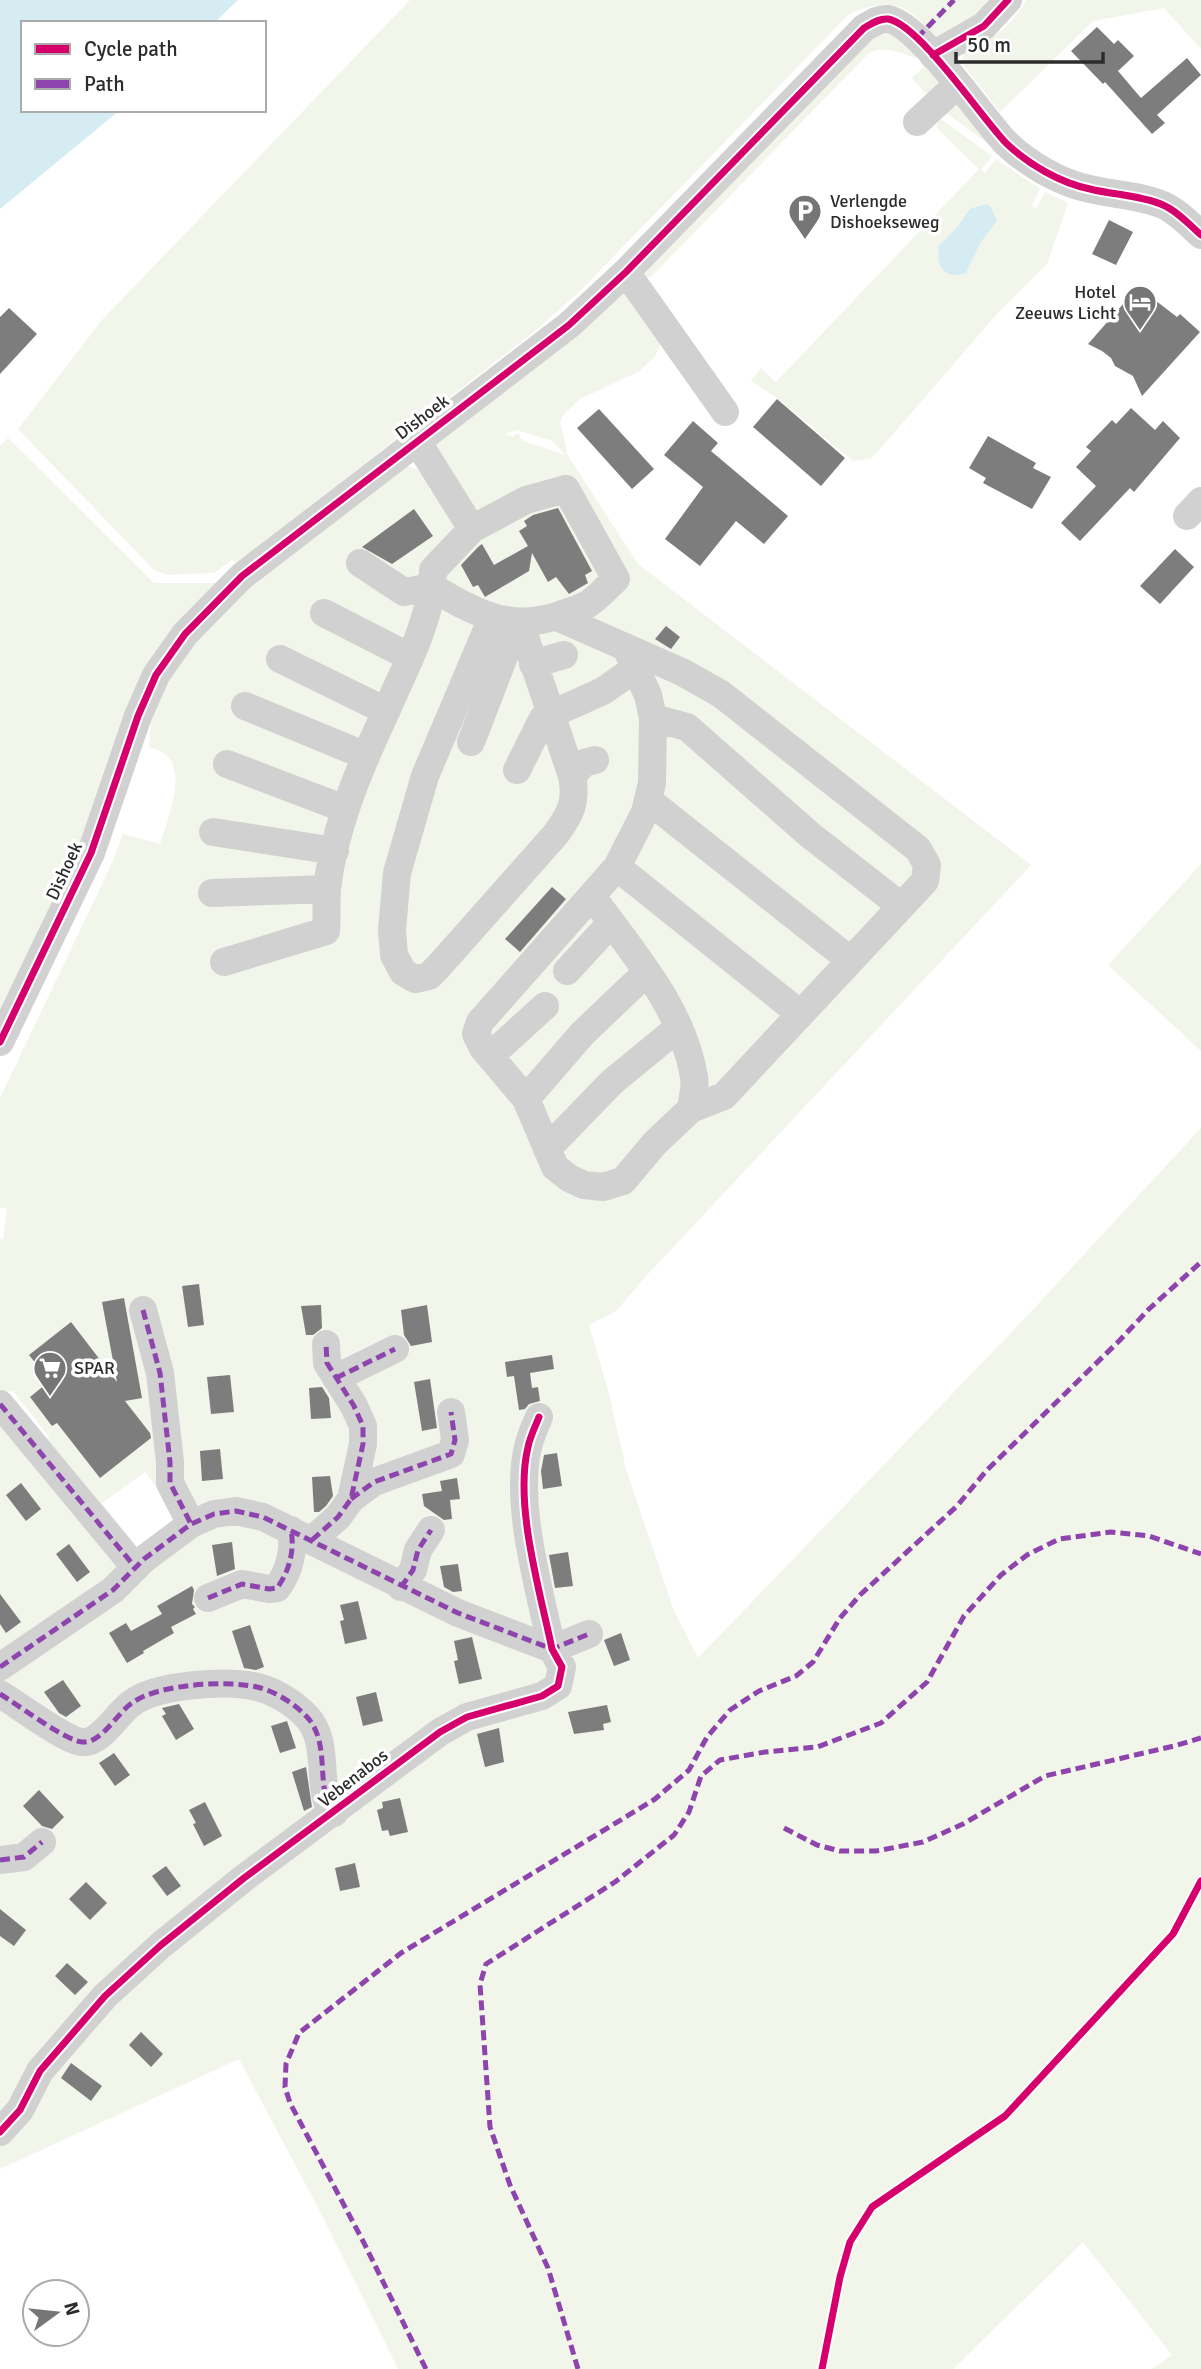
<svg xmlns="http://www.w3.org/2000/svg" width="1201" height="2369" viewBox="0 0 1201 2369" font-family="Signika,sans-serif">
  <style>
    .green { fill: #f1f5ea; fill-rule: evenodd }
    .water { fill: #d4ecf2 }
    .building { fill: #7d7d7d }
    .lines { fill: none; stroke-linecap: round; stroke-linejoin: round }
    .minor { stroke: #d1d1d1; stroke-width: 28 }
    .quiet { stroke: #8e44ad; stroke-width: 5; stroke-dasharray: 10 5; stroke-linecap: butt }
    .cycleway-casing { stroke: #fff; stroke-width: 11 }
    .cycleway { stroke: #d6006c; stroke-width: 7 }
    .labels { text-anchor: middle; stroke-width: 7; stroke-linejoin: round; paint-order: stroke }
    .poi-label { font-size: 18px; fill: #2c2c2c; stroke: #fff; text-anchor: start }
    .street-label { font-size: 18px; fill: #2c2c2c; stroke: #fff }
  </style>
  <rect width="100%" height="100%" fill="#fff"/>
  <path class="green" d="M410,0H1001L938,41C929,31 917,15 905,9C888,1 865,6 849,14L579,292L530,335L284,526L240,566L232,560L214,573L167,575L154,570L18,429L102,320Z
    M1027,0H1201V49L1164,8L1093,21L1000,112L961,62L965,52C998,35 1005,32 1027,0Z
    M886,33L898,36L920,55L915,58C901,52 883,45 869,53L652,276L646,278L643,270L876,35Z
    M928,64L939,78L937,88L931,95L926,94L912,78Z
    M955,104L960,105L1019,167L944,111Z
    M938,117L992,156L981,170L985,173L996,159L1040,189L1032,205L1036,209L1045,192L1068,203L1047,264L996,315L880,449L870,459L853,461L777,398L751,381L761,368L776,382L979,169L937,128ZM987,204L991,207L996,221L981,242L966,273L939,245Z
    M622,282L663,338L655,357L638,372L580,399L564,414L560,422L568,456L638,564L1031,865L648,1274L616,1311L589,1325L608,1390L626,1469L674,1611L698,1658L1028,1315L1201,1128V2369H1152L1172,2355L1083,2242L953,2369H398L324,2219L239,2059L0,2169V1413L25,1443L50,1438L13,1391L0,1393V1239H3L7,1209L0,1207V1098L113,861L123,834L160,844C167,821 188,772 165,754C161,751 154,749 149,747L152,706L198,630L399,464C412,467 422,470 432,479L429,491L449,478L429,440ZM517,430L552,441L566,455L523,441L518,433L512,437L505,434ZM145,1472L180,1519L140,1551L102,1503Z
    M8,438L154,583H222L92,817L36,942L0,1014V446Z
    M1201,864V1051L1108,965Z"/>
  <path class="water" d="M0,0H238L214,23H23V110H120L0,209Z
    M987,204L991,207L997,221L981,242L966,273C943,281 936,265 939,245L956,229L970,209Z"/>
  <path class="building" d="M1097,27L1114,44L1118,40L1134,56L1118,71L1141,98L1187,58L1201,75L1157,115L1165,123L1152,134L1105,82L1103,84L1071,51Z
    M1109,220L1133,232L1116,265L1092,254Z
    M1138,287L1177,317L1180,314L1200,332L1142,396L1133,376L1115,366L1111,358L1102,351L1088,344Z
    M9,308L37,334L0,374V317Z
    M777,399L845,458L821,486L753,427Z
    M1131,408L1155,430L1163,421L1180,438L1134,492L1130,488L1080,541L1061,523L1096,486L1076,467L1091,451L1086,447L1112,420L1116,424Z
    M599,409L654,469L632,489L577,428Z
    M693,421L718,443L711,451L788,516L764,544L736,521L700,566L665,539L703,487L664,455Z
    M988,436L1036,463L1033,468L1051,477L1032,509L983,483L986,478L969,468Z
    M558,508L592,571L585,575L588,583L569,594L556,577L548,582L532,553L529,571L485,597L478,585L473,587L461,565L478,547L482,544L494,565L528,546L519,531L527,526L524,521L533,515Z
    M414,509L433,536L392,564L362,547Z
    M1175,549L1194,567L1160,604L1140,586Z
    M666,626L680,637L671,649L655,639Z
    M552,887L566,899L520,952L505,939Z
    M199,1284L204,1325L188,1327L182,1286Z
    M124,1298L142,1398L125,1401L150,1433L151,1438L100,1478L57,1423L52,1426L30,1397L46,1384L34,1368L37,1365L29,1355L71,1322L117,1382L102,1302Z
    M321,1305L322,1328L313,1335H306L301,1306Z
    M427,1305L432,1342L411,1346L404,1335L401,1310Z
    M552,1355L554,1369L530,1373L532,1388L538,1387L540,1401L529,1404L525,1409L519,1410L514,1376L507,1377L505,1362Z
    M230,1375L234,1412L211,1414L207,1377Z
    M430,1379L437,1428L422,1431L414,1382Z
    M322,1387L329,1398L331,1418L311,1419L309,1388Z
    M220,1449L223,1479L202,1481L200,1451Z
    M557,1453L562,1486L543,1489L541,1471L544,1455Z
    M330,1476L333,1496L326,1506L319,1512H314L312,1477Z
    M457,1478L460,1499L450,1500L452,1519L444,1520L424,1506L422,1494L442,1491L440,1481Z
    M21,1483L41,1509L26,1521L6,1495Z
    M232,1542L235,1569L217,1576L212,1545Z
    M69,1544L90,1572L77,1582L56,1554Z
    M568,1552L573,1586L555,1588L549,1555Z
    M458,1564L462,1591L453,1592L444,1587L440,1566Z
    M192,1586L194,1590L192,1604L195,1607L193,1609L196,1614L171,1627L174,1633L143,1651L144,1653L127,1663L109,1633L126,1623L131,1631L162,1614L157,1606Z
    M0,1594L21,1622L6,1633L0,1624Z
    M358,1601L367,1639L345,1644L340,1621L344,1620L340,1605Z
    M250,1625L264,1667L256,1670L244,1668L232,1631Z
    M621,1633L630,1660L614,1666L604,1640Z
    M472,1637L482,1679L459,1684L454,1661L458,1660L454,1641Z
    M63,1680L81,1706L66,1717L59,1713L44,1692Z
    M376,1692L383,1721L363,1726L356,1697Z
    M179,1704L194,1729L176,1740L162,1716L166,1714L162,1708Z
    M607,1705L611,1722L603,1724L604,1730L574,1734L568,1712Z
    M287,1721L296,1748L280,1753L271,1726Z
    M499,1728L504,1762L485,1767L477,1734Z
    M114,1753L130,1775L115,1786L99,1763Z
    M306,1767L312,1807L304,1811L292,1772Z
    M39,1790L64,1817L52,1829L42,1826L23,1806Z
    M400,1798L408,1832L390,1836L388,1830L382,1831L377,1810L383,1808L382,1802Z
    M205,1802L222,1836L204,1846L193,1824L196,1823L189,1810Z
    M355,1863L360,1887L340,1891L335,1868Z
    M166,1866L181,1886L167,1896L152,1876Z
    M86,1882L107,1903L90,1920L69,1899Z
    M0,1909L26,1930L14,1946L0,1936Z
    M67,1963L88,1982L75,1995L55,1976Z
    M141,2032L163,2054L151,2067L129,2045Z
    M71,2063L102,2086L91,2101L61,2078Z"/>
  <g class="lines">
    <path class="minor" d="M933,55L984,26L1008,0
      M917,122L957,85
      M626,272L725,412
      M417,441L472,529
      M566,489L616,579C607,587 598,598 588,604C582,608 574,610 568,612C515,634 477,615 432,587L433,570L472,529L526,500Z
      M1187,516L1201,501
      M324,613L410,657
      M557,617L682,672L721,694L918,849L927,865L925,881L724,1096L691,1109L655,1143L623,1181L603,1187L584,1185L569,1178L555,1167L526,1099L483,1048L476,1034L480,1022L617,867L645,812L652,783L653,718L648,695L627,650
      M492,618L425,776L397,873L392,930L394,955L403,972L415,979L429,976L438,967L556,834C571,813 577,802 572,776L524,634L517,623
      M280,659L386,711
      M533,664L564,655
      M245,706L366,756
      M653,718L687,727L810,835L901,906
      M471,742L517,623
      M227,764L345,809
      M517,770L543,718L603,691L636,668
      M572,776L584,763L595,760
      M648,800L850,960
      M213,832L335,851
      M617,867L799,1013
      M212,893L327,889
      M592,896C631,951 683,1008 694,1077C696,1087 692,1099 691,1109
      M224,962L326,931C327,917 326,902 327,888C335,824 361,765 388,707C405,668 426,629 432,587L404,592L360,563
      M567,971L611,923
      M0,1042L91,853L138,716L156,675L185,634L242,576L569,325L626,272L864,28C871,24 879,18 888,19C919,24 981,117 1006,143C1028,164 1060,183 1090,189C1114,195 1140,195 1163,205C1177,211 1190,225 1201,235
      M490,1056L545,1006
      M526,1099L582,1034L647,972
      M547,1149L612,1082L679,1027
      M143,1310L160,1373L170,1462V1483L191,1524
      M336,1378L395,1349
      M0,1404L135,1567
      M351,1499L374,1482L451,1454L455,1440L451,1412
      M312,1540L338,1517L351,1499L363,1444V1426L354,1406L327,1363L326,1344
      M401,1587L413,1570L418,1550L431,1530
      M208,1598L242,1584L269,1589L277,1588C289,1572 295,1550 291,1530
      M0,1667L113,1590L144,1559L191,1524L214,1514L236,1511L263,1517L458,1613L552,1649L589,1634
      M0,1694C17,1704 67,1742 83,1742C102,1743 117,1713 132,1703C157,1684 227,1680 257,1687C275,1691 295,1704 307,1717C332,1744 314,1791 334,1813
      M0,1860L24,1857L42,1842
      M0,2132L20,2110L40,2071L105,1996L161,1945L244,1878L440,1732L467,1717L542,1696L558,1686L562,1667L552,1649C540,1591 514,1505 528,1447C530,1437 535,1427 539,1417"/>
    <path class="quiet" d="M917,38L954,0
      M143,1310L160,1373L170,1462V1483L191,1524
      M336,1378L395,1349
      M0,1404L135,1567
      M351,1499L374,1482L451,1454L455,1440L451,1412
      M312,1540L338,1517L351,1499L363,1444V1426L354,1406L327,1363L326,1344
      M401,1587L413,1570L418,1550L431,1530
      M208,1598L242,1584L269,1589L277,1588C289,1572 295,1550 291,1530
      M0,1667L113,1590L144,1559L191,1524L214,1514L236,1511L263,1517L458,1613L552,1649L589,1634
      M0,1694C17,1704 67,1742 83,1742C102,1743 117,1713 132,1703C157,1684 227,1680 257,1687C275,1691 295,1704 307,1717C332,1744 314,1791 334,1813
      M784,1828L817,1845L840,1851H876L923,1842L963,1824L1045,1776L1174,1746L1201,1738
      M0,1860L24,1857L42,1842
      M426,2369L364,2243L290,2103L285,2087L286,2064L299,2033L401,1953L624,1818L655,1799L689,1770L707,1737L730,1710L759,1691L796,1676L813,1662L840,1618L860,1595L957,1506L987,1470L1119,1341L1149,1309L1201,1262
      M578,2369L548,2268L510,2185L490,2127L480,1984L486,1964L615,1882L674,1835L689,1812L701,1776L720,1760L765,1752L817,1747L881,1723L927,1682L964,1616L1001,1575L1027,1555L1059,1539L1111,1532L1149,1536L1201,1554"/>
    <defs>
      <path id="cycleway" d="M933,55L984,26L1008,0
        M0,1042L91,853L138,716L156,675L185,634L242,576L569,325L626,272L864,28C871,24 879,18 888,19C919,24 981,117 1006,143C1028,164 1060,183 1090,189C1114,195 1140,195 1163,205C1177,211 1190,225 1201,235
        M0,2132L20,2110L40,2071L105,1996L161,1945L244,1878L440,1732L467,1717L542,1696L558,1686L562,1667L552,1649C540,1591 514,1505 528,1447C530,1437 535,1427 539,1417
        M822,2369L840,2277L850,2242L872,2207L1005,2116L1173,1934L1201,1881"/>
    </defs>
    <use href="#cycleway" class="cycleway-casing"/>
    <use href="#cycleway" class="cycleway"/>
  </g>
  <defs>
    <symbol id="parking-pin" viewBox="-11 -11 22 30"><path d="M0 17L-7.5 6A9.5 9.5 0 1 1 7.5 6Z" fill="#767676" stroke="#fff"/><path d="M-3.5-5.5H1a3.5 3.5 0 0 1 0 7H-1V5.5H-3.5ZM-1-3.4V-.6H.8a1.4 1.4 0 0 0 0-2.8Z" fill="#fff"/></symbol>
    <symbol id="hotel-pin" viewBox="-11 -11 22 30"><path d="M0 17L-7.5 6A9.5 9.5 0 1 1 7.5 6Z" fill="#767676" stroke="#fff"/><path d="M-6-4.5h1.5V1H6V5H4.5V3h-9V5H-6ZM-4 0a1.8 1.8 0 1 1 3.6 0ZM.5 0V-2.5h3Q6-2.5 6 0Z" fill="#fff"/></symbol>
    <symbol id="supermarket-pin" viewBox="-11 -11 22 30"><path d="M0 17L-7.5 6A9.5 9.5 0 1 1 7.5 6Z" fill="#767676" stroke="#fff"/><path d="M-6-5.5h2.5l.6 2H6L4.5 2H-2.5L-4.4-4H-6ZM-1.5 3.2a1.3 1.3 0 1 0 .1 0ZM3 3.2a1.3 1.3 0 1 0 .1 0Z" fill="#fff"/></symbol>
  </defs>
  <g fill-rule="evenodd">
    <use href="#parking-pin" x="786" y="192" width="38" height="52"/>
    <use href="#hotel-pin" x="1121" y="283" width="38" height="52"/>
    <use href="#supermarket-pin" x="31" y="1349" width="38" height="52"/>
  </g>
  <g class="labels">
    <g class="poi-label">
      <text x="830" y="207">Verlengde<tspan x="830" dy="21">Dishoekseweg</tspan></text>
      <text x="1116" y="298" text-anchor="end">Hotel<tspan x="1116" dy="21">Zeeuws Licht</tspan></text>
      <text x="74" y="1374">SPAR</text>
    </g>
    <g class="street-label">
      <text transform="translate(422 417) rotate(-37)" y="6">Dishoek</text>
      <text transform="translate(64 871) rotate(-65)" y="6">Dishoek</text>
      <text transform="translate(353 1778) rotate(-38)" y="6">Vebenabos</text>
    </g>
  </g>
  <rect x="21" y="21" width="245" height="91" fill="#ffffff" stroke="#ababab" stroke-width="2"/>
  <rect x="35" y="44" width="35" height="10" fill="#d6006c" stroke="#ababab" stroke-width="2"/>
  <text x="84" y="56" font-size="21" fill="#2c2c2c">Cycle path</text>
  <rect x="35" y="79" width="35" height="10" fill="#8e44ad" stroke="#ababab" stroke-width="2"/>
  <text x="84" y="91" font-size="21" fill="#2c2c2c">Path</text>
  <g transform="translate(56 2313) rotate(75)"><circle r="33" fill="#ffffff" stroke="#ababab" stroke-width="2"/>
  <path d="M0-5L12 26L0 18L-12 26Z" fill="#767676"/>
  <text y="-10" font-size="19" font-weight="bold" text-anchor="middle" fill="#2c2c2c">N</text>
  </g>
  <path d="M956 52v10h147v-10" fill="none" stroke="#2c2c2c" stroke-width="3.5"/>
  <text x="967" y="52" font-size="21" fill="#2c2c2c" stroke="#ffffff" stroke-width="5" paint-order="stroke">50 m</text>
</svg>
